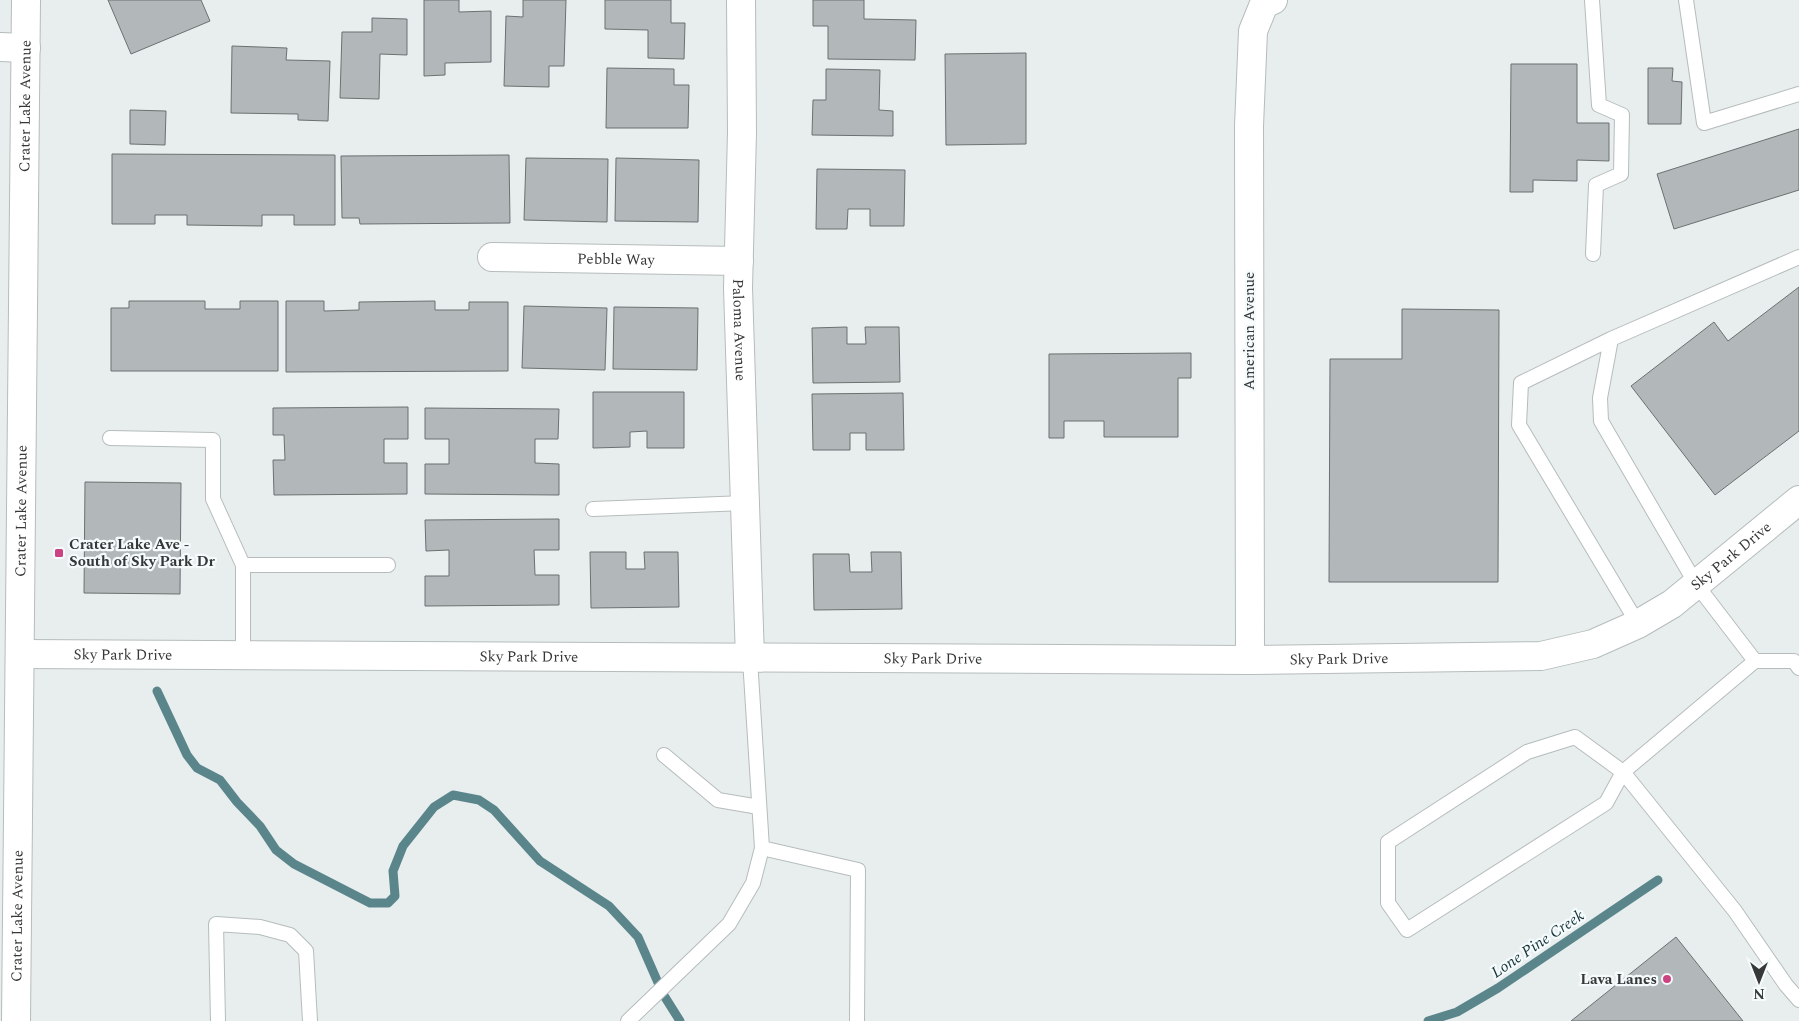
<svg xmlns="http://www.w3.org/2000/svg" width="1799" height="1021" viewBox="0 0 1799 1021" font-family="Spectral,serif">
  <style>
    .lines { fill: none; stroke-linecap: round; stroke-linejoin: round }
    .stream { stroke: #5a868b; stroke-width: 9 }
    .building { fill: #b2b8b9; stroke: #6b7070 }
    .lane-casing { stroke: #b6bcbc; stroke-width: 16 }
    .street-casing { stroke: #b6bcbc; stroke-width: 30 }
    .secondary-casing { stroke: #b6bcbc; stroke-width: 30 }
    .lane { stroke: #fff; stroke-width: 14 }
    .street { stroke: #fff; stroke-width: 28 }
    .secondary { stroke: #fff; stroke-width: 28 }
    .poi-dot { fill: #cb4481; stroke: #f5fbfc; stroke-width: 2 }
    .labels { text-anchor: middle; stroke-width: 4.5; stroke-linejoin: round; paint-order: stroke }
    .street-label { font-size: 15px; fill: #363838; stroke: #f5fbfc }
    .poi-label { font-size: 15px; font-weight: bold; fill: #363838; stroke: #f5fbfc; text-anchor: start }
    .water-label { font-size: 16px; font-style: italic; fill: #133236; stroke: #f5fbfc }
  </style>
  <rect width="100%" height="100%" fill="#e8eeee"/>
  <g class="lines">
    <path class="stream" d="M157,691L187,755L197,768L220,780L237,802L260,826L276,850L294,864L370,903H388L395,896L393,871L403,846L434,807L453,795L479,800L494,810L540,861L609,906L638,937L663,994L680,1021
      M1428,1021L1457,1012L1498,988L1658,880"/>
  </g>
  <path class="building" d="M108,0H201L210,21L131,54Z
    M424,0H459V12L491,11V62L445,63V75L424,76Z
    M523,0H566L564,66H549V87L504,86L506,16L523,17Z
    M605,0H671V23H685L684,59L648,58V30L605,29Z
    M813,0H864V19L916,20L915,60L828,59V26H813Z
    M372,18L407,19V55L380,54L379,99L340,98L342,32H372Z
    M232,46L287,48L286,60L330,61L328,121L298,120V114L231,113Z
    M1026,53V144L946,145L945,54Z
    M1511,64H1577V123H1609V161L1577,160V181L1533,180V192H1510Z
    M607,68L674,69V85H689L688,128H606Z
    M1648,68H1673L1672,81L1682,82L1681,124H1648Z
    M826,69L880,70L879,110L893,111V136L812,135L813,100H826Z
    M130,110L166,111L165,145L130,144Z
    M1799,129V190L1674,229L1657,174Z
    M112,154L335,155V225H294V215H262V226L187,225V215H155V224H112Z
    M509,155L510,223L360,224L359,218H342L341,156Z
    M526,158L608,159L607,222L524,220Z
    M616,158L699,160L698,222L615,221Z
    M817,169L905,170L904,226H870V209H848L847,229H816Z
    M1799,287V431L1715,495L1631,386L1714,322L1728,341Z
    M129,301H205V309H240V301H278V371H111V308H129Z
    M286,301H324V311L359,310V302L435,301V310H469V302H508V371L286,372Z
    M524,306L607,308L605,370L522,368Z
    M614,307L698,308L697,370L613,369Z
    M1402,309L1499,310L1498,582H1329L1330,359H1402Z
    M847,327V344H866L865,327H899L900,382L813,383L812,328Z
    M1191,353V378H1178V437H1104V421H1064V438H1049V354Z
    M593,392H684V448H647V431L630,432V447L593,448Z
    M903,393L904,450H866V433H850V450H813L812,394Z
    M408,407V439H384V463H407V494L274,495L273,460H285L284,435H273V408Z
    M425,408L559,409L558,439H535V463L559,464V495L425,494V464H449V439H425Z
    M85,482L181,483L180,594L84,593Z
    M559,519V550H534L535,575H559V605L425,606V576H449V550L426,551L425,520Z
    M590,552H626V569H645L644,552H678L679,607L591,608Z
    M871,552H901L902,609L814,610L813,554H849L850,572H872Z
    M1676,937L1743,1021H1571Z"/>
  <g class="lines">
    <defs>
      <path id="lane" d="M1592,0L1599,105L1622,115L1621,174L1596,185L1593,254
        M1686,0L1704,123L1799,94
        M1611,339L1600,398L1601,421L1696,584L1755,661H1794L1799,668
        M110,438L213,440V499L243,565
        M593,509L745,503
        M1638,624L1519,425L1521,383L1611,339L1799,257
        M243,656V565H388
        M1755,661L1623,772L1735,911L1786,985L1799,1000
        M1575,737L1623,772L1606,803L1407,930L1388,903V842L1527,752Z
        M664,755L718,800L759,807
        M762,848L858,870L857,1021
        M218,1021L216,924L260,927L290,935L306,951L310,1021
        M628,1021L729,924L753,883L762,848L750,659"/>
      <g id="street">
        <path id="s1" d="M741,0L742,132L738,288L750,659"/>
        <path d="M0,47L26,48"/>
        <path id="s2" d="M492,257L739,261"/>
        <path id="s3" d="M21,654L1250,660L1541,656L1593,644L1638,624L1672,604L1799,500"/>
        <path d="M1250,660L1249,126L1253,31L1264,4L1273,0"/>
      </g>
      <g id="secondary">
        <path id="s4" d="M16,1021L26,0"/>
      </g>
    </defs>
    <use href="#lane" class="lane-casing"/>
    <use href="#street" class="street-casing"/>
    <use href="#secondary" class="secondary-casing"/>
    <use href="#lane" class="lane"/>
    <use href="#street" class="street"/>
    <use href="#secondary" class="secondary"/>
  </g>
  <g class="poi-dot">
    <rect x="54" y="548" width="10" height="10" rx="2.5"/>
    <circle cx="1667" cy="979" r="5"/>
  </g>
  <g class="labels">
    <g class="street-label">
      <text dy="5" stroke="none"><textPath href="#s4" startOffset="915">Crater Lake Avenue</textPath></text>
      <text dy="5" stroke="none"><textPath href="#s2" startOffset="124">Pebble Way</textPath></text>
      <text dy="5" stroke="none"><textPath href="#s1" startOffset="330">Paloma Avenue</textPath></text>
      <text transform="translate(1249 331) rotate(-90)" y="5">American Avenue</text>
      <text dy="5" stroke="none"><textPath href="#s4" startOffset="510">Crater Lake Avenue</textPath></text>
      <text dy="5" stroke="none"><textPath href="#s3" startOffset="1738">Sky Park Drive</textPath></text>
      <text dy="5" stroke="none"><textPath href="#s3" startOffset="102">Sky Park Drive</textPath></text>
      <text dy="5" stroke="none"><textPath href="#s3" startOffset="508">Sky Park Drive</textPath></text>
      <text dy="5" stroke="none"><textPath href="#s3" startOffset="912">Sky Park Drive</textPath></text>
      <text dy="5" stroke="none"><textPath href="#s3" startOffset="1318">Sky Park Drive</textPath></text>
      <text dy="5" stroke="none"><textPath href="#s4" startOffset="105">Crater Lake Avenue</textPath></text>
    </g>
    <g class="poi-label">
      <text x="69" y="549">Crater Lake Ave -<tspan x="69" dy="17">South of Sky Park Dr</tspan></text>
      <text x="1657" y="984" text-anchor="end">Lava Lanes</text>
    </g>
    <g class="water-label">
      <text transform="translate(1537 943) rotate(-34)" y="6">Lone Pine Creek</text>
    </g>
  </g>
  <g transform="translate(1759 981) rotate(180)" stroke="#f5fbfc" stroke-width="4" paint-order="stroke">
  <path d="M0-4L9 19L0 12L-9 19Z" fill="#363838"/>
  <text y="-8" font-size="14" font-weight="bold" text-anchor="middle" fill="#363838">N</text>
  </g>
</svg>
